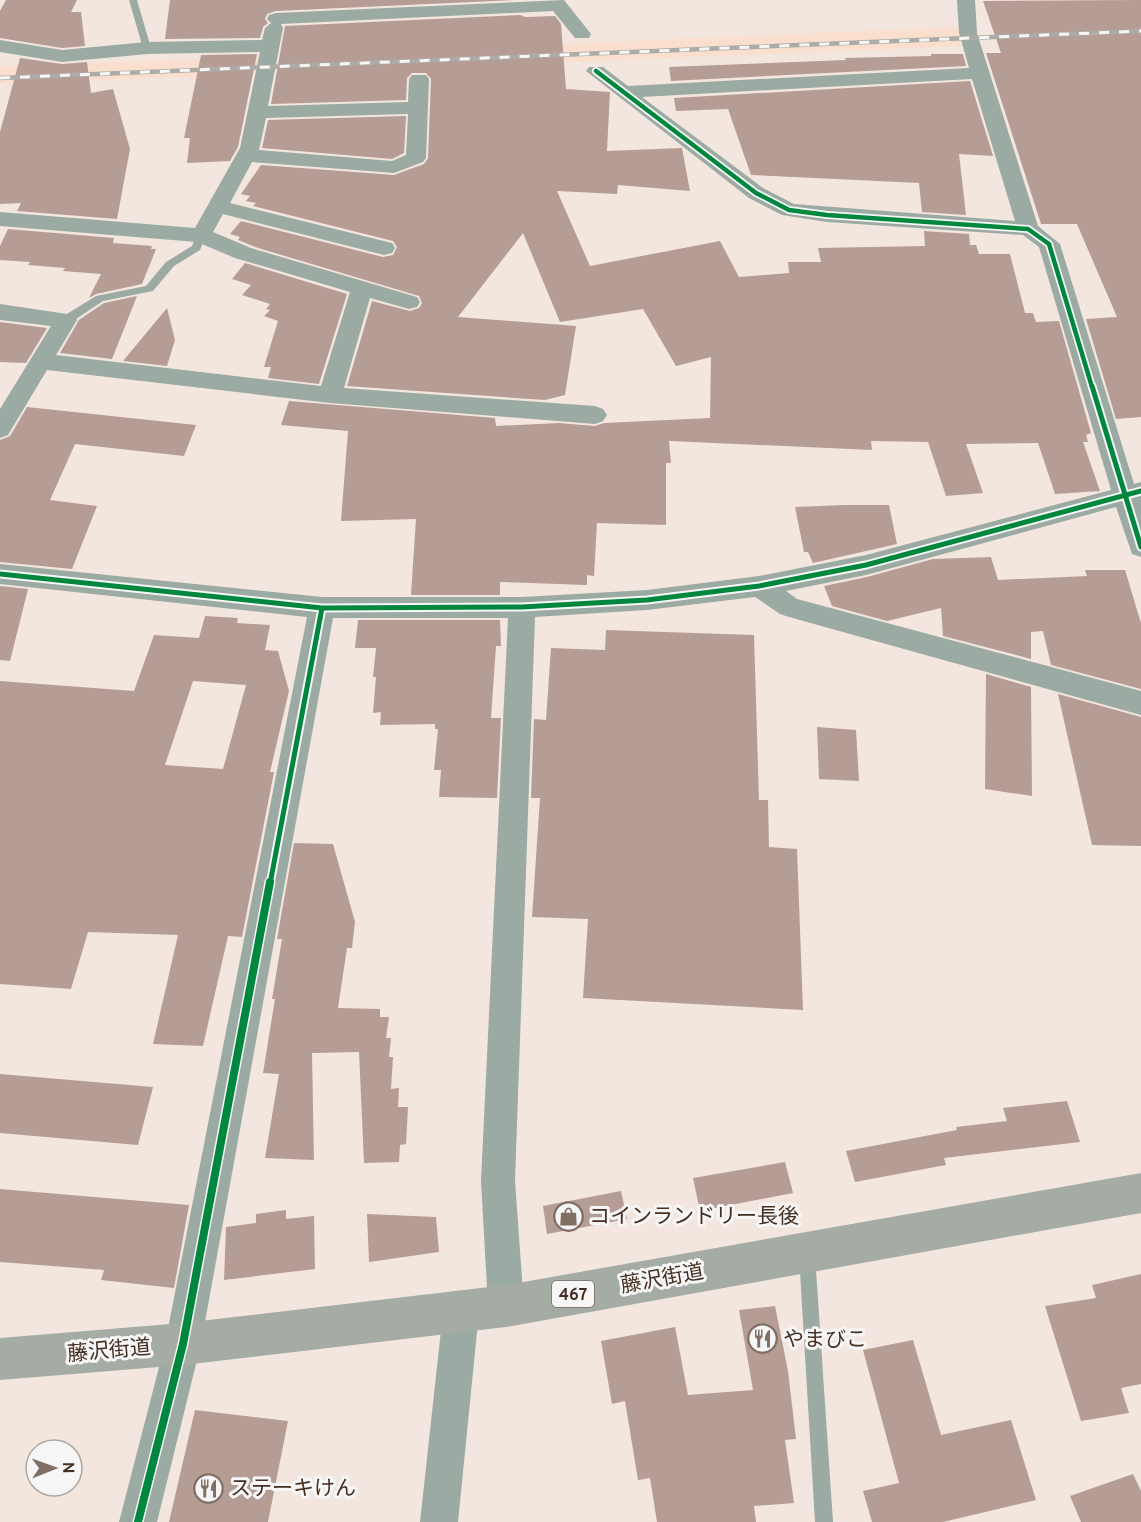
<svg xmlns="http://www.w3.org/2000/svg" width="1141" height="1522" viewBox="0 0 1141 1522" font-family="Overpass,'Noto Sans JP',sans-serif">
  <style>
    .built { fill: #fadece }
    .building { fill: #b59d95; fill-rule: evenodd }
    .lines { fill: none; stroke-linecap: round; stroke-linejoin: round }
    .service { fill: #9baaa3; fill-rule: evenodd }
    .minor { fill: #9baaa3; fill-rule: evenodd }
    .trunk { fill: #a4aca4; fill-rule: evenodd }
    .rail-casing { stroke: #acaca5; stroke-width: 4.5 }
    .rail { stroke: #f6f6f6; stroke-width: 3; stroke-dasharray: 10; stroke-linecap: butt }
    .cycleway-far2-casing { stroke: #f6f6f6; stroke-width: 8 }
    .cycleway-far1-casing { stroke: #f6f6f6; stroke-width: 9 }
    .cycleway-casing { stroke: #f6f6f6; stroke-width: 11 }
    .cycleway-far2 { stroke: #00873e; stroke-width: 4.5 }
    .cycleway-far1 { stroke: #00873e; stroke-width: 5 }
    .cycleway { stroke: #00873e; stroke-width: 8 }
    .labels { text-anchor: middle; stroke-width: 6; stroke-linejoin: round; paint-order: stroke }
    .shield { fill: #f6f6f6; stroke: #7a6b61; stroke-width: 1.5 }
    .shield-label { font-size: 16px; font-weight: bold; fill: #452f21 }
    .near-poi-label { font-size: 21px; fill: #452f21; stroke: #f6f6f6; text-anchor: start }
    .near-street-label { font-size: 21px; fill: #452f21; stroke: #f6f6f6 }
  </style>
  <rect width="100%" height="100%" fill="#f3e6de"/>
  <path class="built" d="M957,27L961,46L277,74L280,56Z
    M260,57L258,74L0,84V66Z"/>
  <path class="building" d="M6,0H77L71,12H81L85,46L62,48L0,38V11Z
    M170,0H514L276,11L267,14L265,19L268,23L263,27L260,38L165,39Z
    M1141,0V417L1116,419L1086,319L1117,317L1077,224H1041L986,53H1001L983,1Z
    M520,15L525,17L555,16L561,24L566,89L610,92L607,151L682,148L690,191L618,185L617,194L557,191L590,266L720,241L739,277L789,273L788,262H821L818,248L925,246L924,231L969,234L970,245H976L979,254H1010L1025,313H1033L1036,322L1059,321L1091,433L1086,435L1088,442H1083L1100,491L1055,494L1038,443L966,444L983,493L946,496L928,442L871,441L872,450L669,441L671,463H666V525L597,523L594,576L587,575V585L500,582V595H411L416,519L341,521L348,431L281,425L289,401L495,418L496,426L559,423L595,426L604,423L710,418L711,357L676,366L643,309L560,322L523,233L458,317L576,326L565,395L545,400L347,386L372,301L410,311L419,308L422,303L419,296L258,248L238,240L240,237L230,234L241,221L383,257L393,255L397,247L393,241L253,206L256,203L246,201L250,196L241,194L261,165L394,175L424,164L428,158L431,79L426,73H412L407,78L406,100L271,104L285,26Z
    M257,54L238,147L230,161L187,163L190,138H184L201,55Z
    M931,54H963L966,66L671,81L669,67L846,60L845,58L931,56Z
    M20,58L62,64L87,62L91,93L113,89L130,149L117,219L17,211L21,203L0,204V132Z
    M970,81L993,156L959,154L966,215L922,212L919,183L751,175L728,109L676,111L674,98Z
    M406,116L404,153L392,159L262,148L268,120Z
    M8,229L114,238L113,243L152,246L151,249H156L142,284L96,294L89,298L101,274L63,271L65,268L28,265L30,262L0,260V246Z
    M245,263L347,294L319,384L268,378L271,367H264L278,321L264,316L270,310L266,309L270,304L242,295L251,285L232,279Z
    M137,296L112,359L60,353L79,320L104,303Z
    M167,308L175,340L167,366L123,361Z
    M0,322L47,328L26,363L0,362Z
    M27,407L196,425L184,456L75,444L50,500L97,506L72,569L0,562V440L10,436Z
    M844,505H889L897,544L813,563L808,552H804L795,507Z
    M991,557L998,580L1087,576L1085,570H1125L1141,623V689L1051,665L1043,631L1031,632V659L943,636L941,608L887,621L832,606L824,586L867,577L933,559Z
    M0,586L28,589L10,661L0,660Z
    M205,616L238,618L237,623L270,625L265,650L278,651L289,691L270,772H274L242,937L228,936L203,1046L153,1044L178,935L88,932L71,989L0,984V681L134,691L154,635L199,638ZM193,681L246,685L223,769L165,765Z
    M358,620H500L501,646H496L491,718H501L497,798L439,797L441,770H434L438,729H435V724L380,725L381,712L373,713L376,677H373L376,648H355Z
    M606,630L754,635L759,800H768L769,847L797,849L803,1010L583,998L588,919L532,917L540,798H531L534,719L546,720L551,648L605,650Z
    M986,674L1031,687L1032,796L985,789Z
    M1058,694L1141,717V846L1092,845Z
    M817,727L856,730L859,781L819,779Z
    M294,843L333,844L355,922L352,948H347L338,1008L380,1009V1017H389L386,1038H391L389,1057H393L391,1089L399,1088L398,1107H408L406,1144L400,1145L399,1162L364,1163L359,1052L312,1053L314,1160L265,1158L279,1074L263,1073L275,999H272L282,939H277Z
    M0,1074L153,1087L138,1145L0,1133Z
    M1067,1101L1080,1142L944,1158L946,1165L855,1182L846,1151L957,1130L956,1127L1007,1121L1003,1108Z
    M785,1162L793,1193L700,1211L693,1178Z
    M0,1189L189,1205L174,1288L101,1280L104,1270L0,1262Z
    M621,1191L627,1219L547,1234L543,1206Z
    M286,1210V1219L314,1216L315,1269L224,1280L226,1227L256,1223V1214Z
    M367,1214L436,1217L439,1252L369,1262Z
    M1141,1274V1384L1121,1388L1129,1413L1081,1421L1045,1306L1096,1298L1092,1285Z
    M775,1306L788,1371L796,1439L785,1440L794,1503L754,1506L756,1522H657L650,1478L638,1480L625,1401L612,1404L601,1341L675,1327L688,1395L753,1390L739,1310Z
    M913,1340L941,1435L1011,1420L1036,1500L943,1522H872L863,1491L899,1483L863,1350Z
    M195,1410L288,1421L268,1522H169Z
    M1133,1474L1141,1491V1522H1081L1070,1496Z"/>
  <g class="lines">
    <path class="service" d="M129,0H137L151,48L150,50L143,48Z
      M201,232L206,235L200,250L174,266L153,291L103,301L70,323H62V317L96,296L146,286L166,262L192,246L197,233Z
      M807,1247L813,1249L815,1255L833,1522H815L799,1255L801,1249Z"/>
    <path class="minor" d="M564,0L591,34L589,38H575L553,11L281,24L283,28L268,106L408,102L409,79L412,75H426L429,79L426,158L423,162L394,173L252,162L230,203L392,243L395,248L392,253L384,255L223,214L213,232L251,248L417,297L420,302L417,307L409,309L370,298L344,388L595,406L603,409L607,415L603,421L595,424L330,403L47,370L8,435L0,438V409L51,326L0,320V304L74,315L77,320L56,355L321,386L350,292L235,258L197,242L0,226V212L195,228L240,148L260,52L147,54L62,62L0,52V40L62,50L147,42L262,40L265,28L271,23L267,19L269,15L276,13ZM408,114L406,155L392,161L259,150L266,118Z
      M957,0H975L977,33L1038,226L1060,244L1134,484L1141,482V557L1132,554L1116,507L866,575L786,591L797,599L1141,691V715L789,617L780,614L755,597L647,610L535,617L515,1181L524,1306L519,1319L506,1324L493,1319L488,1306L481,1181L508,618H333L201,1344L157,1522H119L165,1344L307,617L0,584V564L322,597H522L647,590L759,576L866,555L1111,490L1039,247L1023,235L827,222L782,215L749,198L586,71L589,67H603L628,86L969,68L959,33ZM972,79L1015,221L794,204L763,188L642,97Z
      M461,1294L474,1299L479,1312L458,1522H420L443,1312L448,1299Z"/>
    <path class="trunk" d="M1141,1173V1213L506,1327L183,1365L0,1380V1338L183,1323L506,1285Z"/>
    <defs>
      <path id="rail" d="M0,78L1141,31"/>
    </defs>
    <use href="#rail" class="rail-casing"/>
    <use href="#rail" class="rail"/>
    <defs>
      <path id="cycleway-far2" d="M596,71L756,193L789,210L827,215L1028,229L1049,244L1092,387"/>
      <path id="cycleway-far1" d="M1092,386L1141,547
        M0,574L322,608L522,607L647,600L759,586L866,565L1141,491
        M270,884L322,608"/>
      <path id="cycleway" d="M138,1522L183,1344L270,882"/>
    </defs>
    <use href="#cycleway-far2" class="cycleway-far2-casing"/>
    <use href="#cycleway-far1" class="cycleway-far1-casing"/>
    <use href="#cycleway" class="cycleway-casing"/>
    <use href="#cycleway-far2" class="cycleway-far2"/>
    <use href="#cycleway-far1" class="cycleway-far1"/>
    <use href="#cycleway" class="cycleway"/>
  </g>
  <defs>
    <symbol id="shop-ring" viewBox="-11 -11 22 22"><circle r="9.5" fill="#f6f6f6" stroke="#826f63" stroke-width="1.5"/><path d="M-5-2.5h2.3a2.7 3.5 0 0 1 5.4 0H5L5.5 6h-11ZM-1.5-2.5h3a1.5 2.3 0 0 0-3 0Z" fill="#826f63"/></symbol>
    <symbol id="restaurant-ring" viewBox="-11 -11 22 22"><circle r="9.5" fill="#f6f6f6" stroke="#826f63" stroke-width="1.5"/><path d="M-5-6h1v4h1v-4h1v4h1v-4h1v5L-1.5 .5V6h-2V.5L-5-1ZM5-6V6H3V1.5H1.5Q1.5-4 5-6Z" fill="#826f63"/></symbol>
  </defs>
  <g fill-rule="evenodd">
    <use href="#shop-ring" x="552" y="1200" width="33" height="33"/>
    <use href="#restaurant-ring" x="746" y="1322" width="33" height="33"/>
    <use href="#restaurant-ring" x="192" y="1472" width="33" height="33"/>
  </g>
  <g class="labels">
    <rect class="shield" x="552" y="1281" width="42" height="26" rx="4.5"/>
    <g class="shield-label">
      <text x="573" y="1300">467</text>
    </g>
    <g class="near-poi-label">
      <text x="589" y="1223">コインランドリー長後</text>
      <text x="783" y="1346">やまびこ</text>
      <text x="230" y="1495">ステーキけん</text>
    </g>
    <g class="near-street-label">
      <text transform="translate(662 1278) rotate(-10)" y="7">藤沢街道</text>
      <text transform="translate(109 1350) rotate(-5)" y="7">藤沢街道</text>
    </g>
  </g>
  <g transform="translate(54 1468) rotate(89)"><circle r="28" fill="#f6f6f6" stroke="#afa6a1" stroke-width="1.5"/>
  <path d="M0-4.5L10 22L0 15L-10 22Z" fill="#826f63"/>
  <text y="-9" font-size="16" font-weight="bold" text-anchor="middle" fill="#452f21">N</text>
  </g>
</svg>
